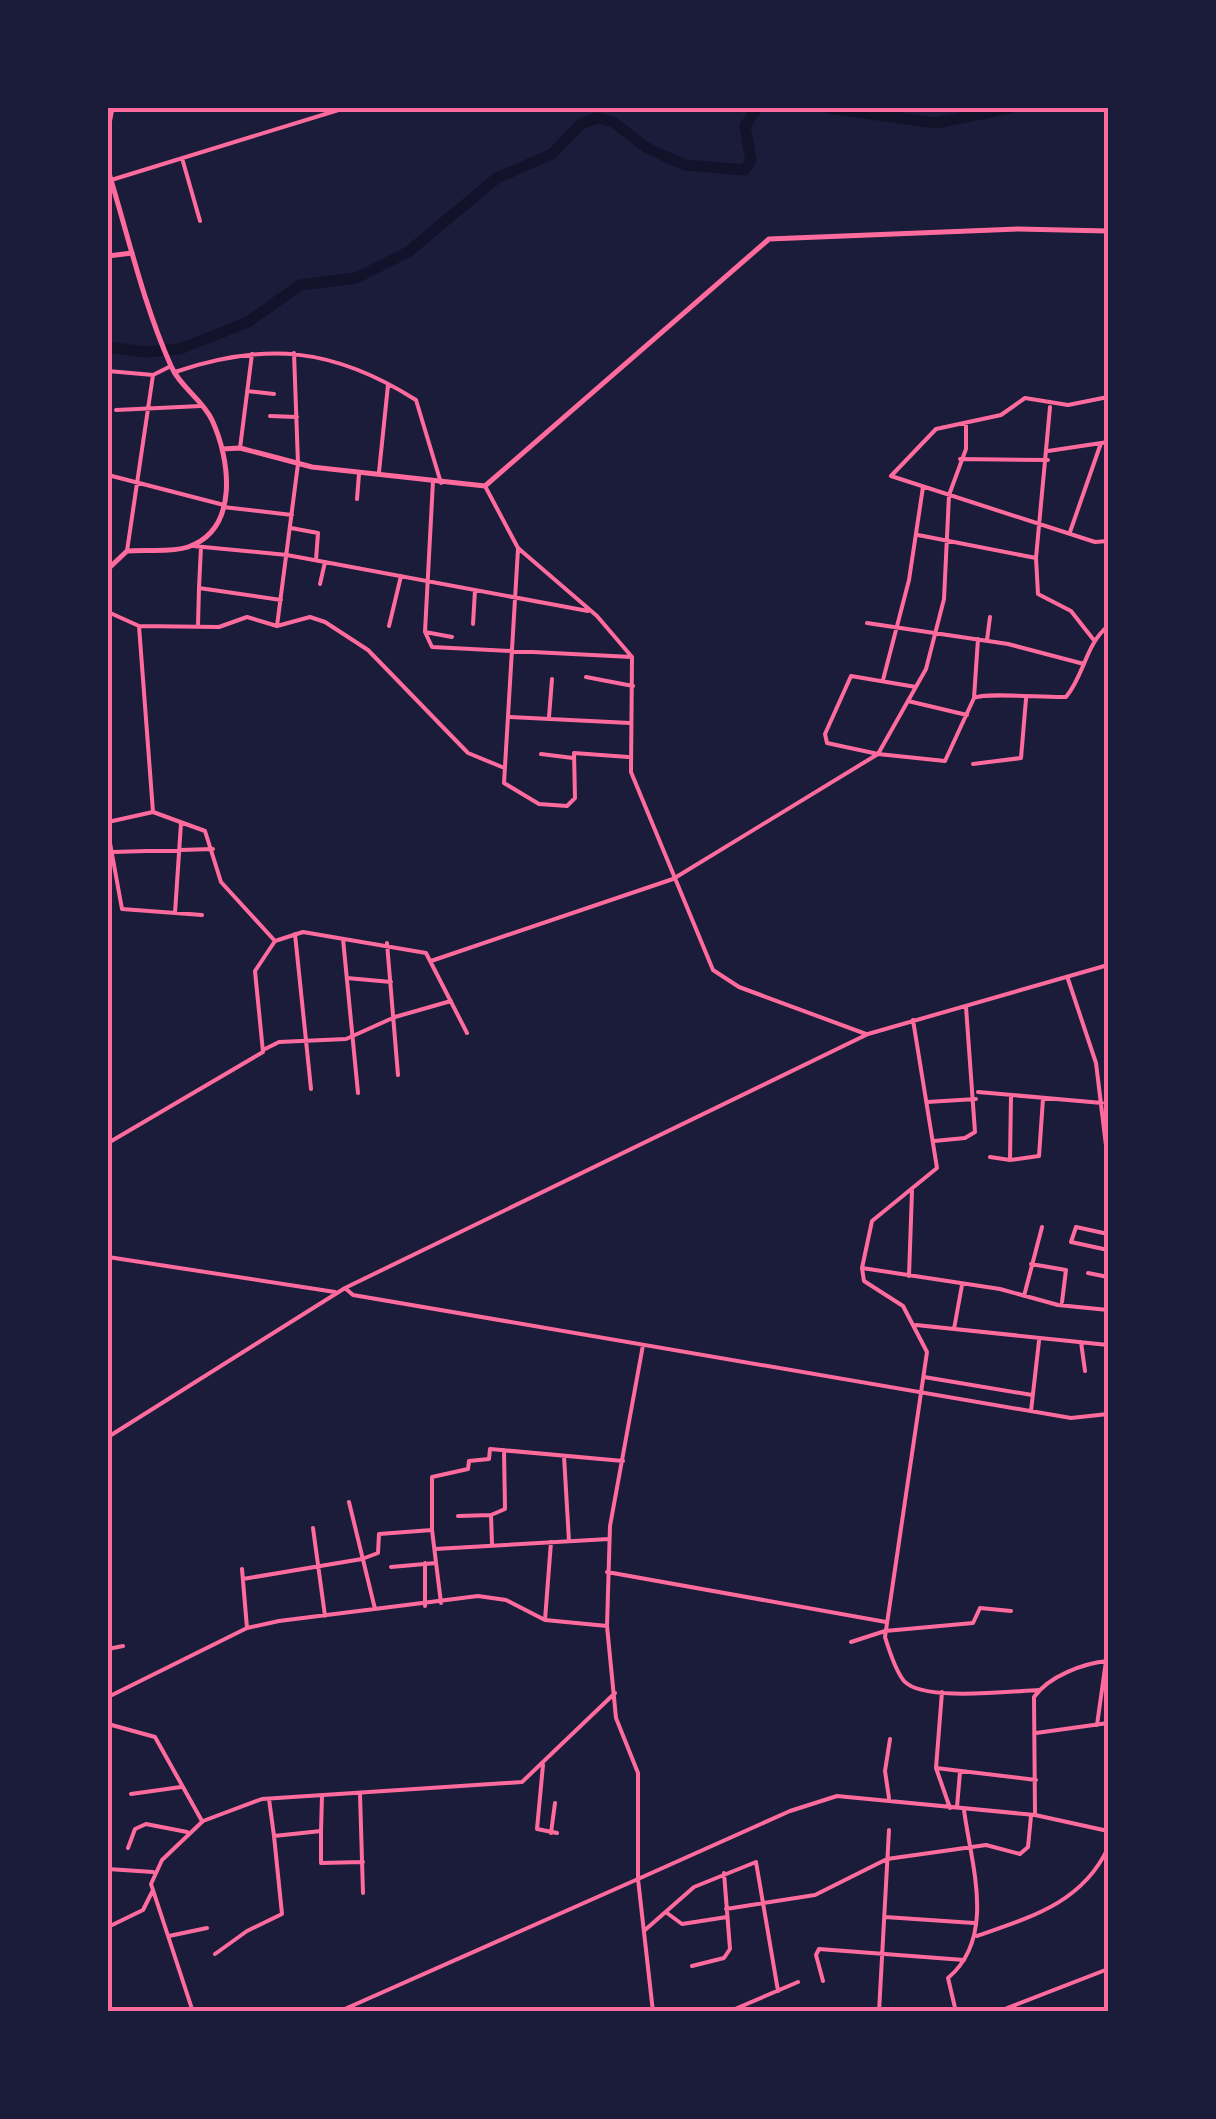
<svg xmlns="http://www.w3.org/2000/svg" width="1216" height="2119" viewBox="0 0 1216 2119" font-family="Arial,sans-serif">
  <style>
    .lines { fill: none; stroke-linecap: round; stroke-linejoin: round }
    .river { stroke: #12122b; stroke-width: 11 }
    .minor { stroke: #ff6b9d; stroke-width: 4 }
    .tertiary { stroke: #ff6b9d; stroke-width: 5 }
    .secondary { stroke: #ff6b9d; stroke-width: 5 }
    .neatline { fill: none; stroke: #ff6b9d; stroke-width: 4 }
  </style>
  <rect width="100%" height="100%" fill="#1b1b3a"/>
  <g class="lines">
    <path class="river" d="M828,108L936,123L1010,108
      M108,347L146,352L180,349L248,322L300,285L356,278L408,252L497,178L552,154L581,124L597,118L613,122L647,148L685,165L744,170L751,161L745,126L757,108"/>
    <path class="minor" d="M182,158L200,221
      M108,181L345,108
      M108,371L153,375
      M175,372C267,341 334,348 416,400L441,483
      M247,391L274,394
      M1108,397L1068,405L1025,398L1001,415L936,429L891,476L1095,542L1108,541
      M1050,407L1036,558L1038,594L1071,611L1093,639
      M116,410L201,406
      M270,416L297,417
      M240,448L252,354
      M1048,451L1108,442
      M960,459L1048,460
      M379,472L388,385
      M108,475L224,505
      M433,481L425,632L432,647L632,657
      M485,486L518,548L597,616L632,657L631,772L713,970L739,987L866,1034
      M357,499L359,474
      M223,507L292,515
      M291,528L318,533L316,560
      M1070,532L1101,443
      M918,535L1036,558
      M193,546L287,555L588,611
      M518,549L504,783L539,804L567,806L575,798L574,753L628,757
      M127,551L153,375L171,366
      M320,584L325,562
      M199,588L201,547
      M108,612L139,626L153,812
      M867,623L1008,644L1084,664
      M473,624L475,590
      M198,625L199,588L281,600
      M139,626L219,627L247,617L277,626L310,617L325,622L368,650L468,753L502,767
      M277,626L298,464L294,353
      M389,626L401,576
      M425,632L452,637
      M987,640L990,617
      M586,677L633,686
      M883,680L909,580L923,487
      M916,687L851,676L825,734L827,743L878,754L945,761L974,698C985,692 1046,698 1066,697C1085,674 1085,645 1108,626
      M974,698L978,639
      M908,701L967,715
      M510,717L630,723
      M549,717L552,679
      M541,754L573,758
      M973,764L1021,758L1026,699
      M108,822L153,812L205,831L221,882L275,941L303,932L426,953L467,1033
      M108,832L122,909L202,915
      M113,852L213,849
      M175,913L181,823
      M295,934L311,1089
      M343,939L358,1093
      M387,943L398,1075
      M431,961L673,879L878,754L926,669L944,599L949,495L966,449V423
      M1108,965L868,1034L345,1288L353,1295L1071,1418L1108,1414
      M347,978L391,982
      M1068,979L1096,1063L1108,1162
      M913,1020L937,1168L872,1221L862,1268L864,1281L903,1306L927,1352L885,1637C889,1650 895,1670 904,1681C923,1702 1011,1691 1039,1690
      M265,1049L279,1042L346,1039L395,1017L451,1001
      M978,1092L1102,1103
      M927,1102L976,1099
      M934,1141L965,1138L975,1132L966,1007
      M108,1143L263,1052L255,971L275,941
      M990,1157L1010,1160L1039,1156L1043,1099
      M1010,1160L1011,1096
      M1108,1234L1076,1227L1071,1242L1108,1250
      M108,1257L335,1292
      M1031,1264L1066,1270L1062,1302
      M862,1268L1000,1289L1058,1305L1108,1310
      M1088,1273L1108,1277
      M909,1276L912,1191
      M1024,1296L1042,1227
      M916,1325L1108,1345
      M954,1329L962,1285
      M1081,1342L1085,1371
      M924,1377L1032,1395
      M1031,1411L1039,1341
      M108,1437L345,1288
      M564,1456L569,1541
      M349,1502L375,1609
      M458,1516L491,1515
      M313,1528L325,1616
      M492,1544L491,1515L505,1509L504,1450
      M435,1549L609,1539
      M391,1567L436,1563
      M242,1569L247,1628
      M607,1572L886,1622
      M243,1579L362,1559L378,1553L379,1534L432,1530
      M441,1603L432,1530V1477L468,1469L469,1461L489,1459L490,1449L623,1461
      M425,1606V1563
      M545,1620L551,1542
      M851,1642L885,1631L973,1623L980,1608L1011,1611
      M108,1649L123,1646
      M942,1692L936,1768L950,1808
      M108,1697L247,1628L279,1621L478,1596L506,1600L545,1620L607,1626L610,1526L643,1345
      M108,1724L155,1737L202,1821
      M1097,1725L1106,1661
      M1036,1733L1108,1723
      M543,1765L537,1829L557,1833
      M936,1768L1036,1780
      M131,1794L181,1787
      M360,1794L363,1893
      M889,1798L885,1771L890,1739
      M269,1799L274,1836L321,1831L322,1796
      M957,1807L960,1772
      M1035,1815L1108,1831
      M321,1831V1863L363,1862
      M551,1833L555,1803
      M128,1848L135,1829L146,1824L187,1832
      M108,1869L153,1872
      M109,1888V1926
      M726,1909L815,1895L887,1859L986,1845L1020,1854L1028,1847L1031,1816
      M667,1913L682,1924L727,1917
      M885,1917L974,1923
      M108,1927L143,1910L152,1892
      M645,1930L694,1887L756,1862L778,1991
      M169,1936L207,1928
      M977,1936C1031,1917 1082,1903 1108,1848
      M215,1954L247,1931L282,1914L274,1836
      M692,1966L724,1958L730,1949L724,1873
      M823,1981L816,1955L819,1949L964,1960
      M193,2012L151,1884L162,1860L203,1821L262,1799L522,1782L615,1693
      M338,2012L638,1879V1773L616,1718L607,1626
      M653,2012L638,1879L790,1811L837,1796L1035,1815L1034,1697C1049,1676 1084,1663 1108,1661
      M728,2012L798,1982
      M879,2012L889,1830
      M956,2012L948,1978C997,1937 971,1864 964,1810
      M997,2012L1108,1969"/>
    <path class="tertiary" d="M108,256L132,253"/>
    <path class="secondary" d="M108,129L112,108
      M108,170C128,235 143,303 171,366C180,387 203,400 212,420C230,459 240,529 188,547C170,553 146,549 127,551L108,569
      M222,449L240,448L312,467L485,486L769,239L1018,229L1108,231"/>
  </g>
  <rect width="1216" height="2119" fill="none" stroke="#1b1b3a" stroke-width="220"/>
  <rect x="110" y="110" width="996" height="1899" class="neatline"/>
</svg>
